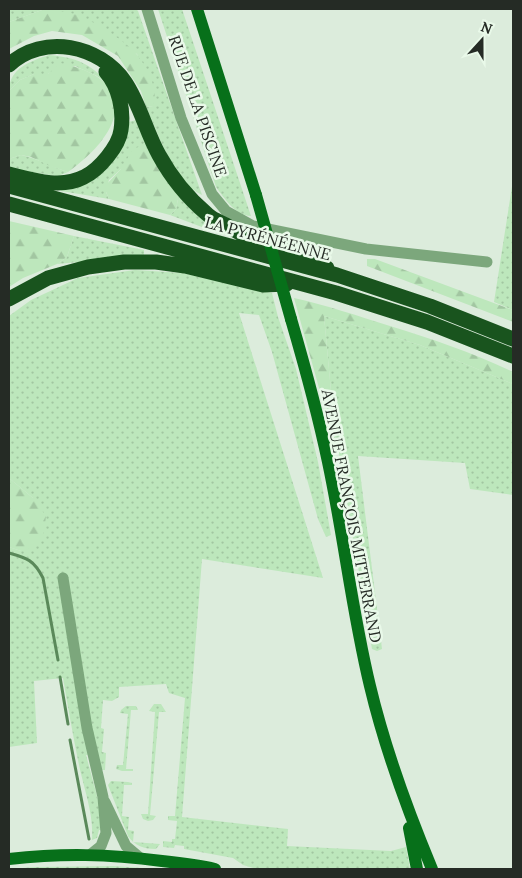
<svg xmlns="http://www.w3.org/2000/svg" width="522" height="878" viewBox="0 0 522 878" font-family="Lora,serif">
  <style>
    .grass { fill: url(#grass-dots) }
    .forest { fill: url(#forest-firs) }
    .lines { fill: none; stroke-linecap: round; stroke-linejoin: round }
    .stream { stroke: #5a895a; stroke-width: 3 }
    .street { stroke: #7ca77c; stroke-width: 11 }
    .primary { stroke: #07701a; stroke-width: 12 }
    .highway { stroke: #19541e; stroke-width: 15 }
    .primary-bridge { stroke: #07701a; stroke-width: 12 }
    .labels { text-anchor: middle; stroke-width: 5; stroke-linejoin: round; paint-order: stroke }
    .street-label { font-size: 16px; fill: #252b25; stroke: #e9f9e9 }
  </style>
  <defs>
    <pattern id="grass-dots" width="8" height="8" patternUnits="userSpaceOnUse" patternTransform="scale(1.25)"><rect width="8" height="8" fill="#bde7bc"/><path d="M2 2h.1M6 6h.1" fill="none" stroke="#a2c6a1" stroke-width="1.8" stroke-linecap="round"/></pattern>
    <pattern id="forest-firs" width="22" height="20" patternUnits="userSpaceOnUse" patternTransform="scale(1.25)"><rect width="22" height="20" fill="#bde7bc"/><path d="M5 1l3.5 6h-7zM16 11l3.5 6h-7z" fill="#a2c6a1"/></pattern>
  </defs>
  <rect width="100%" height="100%" fill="#dcecdc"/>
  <path class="grass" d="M9,9H136L138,11L202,195C174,183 158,133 146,107L153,106L137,54L42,10L9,22Z
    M158,9H182L251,216C235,215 225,199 216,187Z
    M49,55C77,58 91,63 109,85L97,76L75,66L54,70L48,74H34L20,80L9,91C9,68 31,61 49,55Z
    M137,120L157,161L121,169L109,180L106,192L109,199L61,191L60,188L76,186L128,122Z
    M21,155C37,158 52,167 68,172L58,176L9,169V159Z
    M513,180V310L494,302Z
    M179,194L224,232L223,235L170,215L176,209Z
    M74,236L144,250V256L57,264L67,257Z
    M135,270L183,273L272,293L278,317L296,369L318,462L331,535L326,537L318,519L272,352L259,315L239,313L323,578L202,559L182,817L288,829L287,846L391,851L406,847L410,869H257L243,865L233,858L184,849V846L175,845L174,848L163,847V841L172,842V839H175L177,821L168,820V816H175L185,698L169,693L166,684L119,687V697L112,701L103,700L101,728L104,729L102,752L106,753L105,770H101L93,754L86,755L100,807L101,830H99L97,838L92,840C94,815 84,789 79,765C73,736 68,707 63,678L34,681L37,743L9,747V547L21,551L33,498L9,478V316L31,300L78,278Z
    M324,316L420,345L513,384V495L470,489L465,463L358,456L382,649L377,651L372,649L339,454L324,406L332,402Z
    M154,704H161L166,712H159L150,815L156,816L153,820L148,821L143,819L141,814H148L155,712L149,711Z
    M126,706H136L138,710H131L126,769H133V771H122L116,769L117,765H123L128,714L120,713L121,710Z
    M111,781L128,782L132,783V785H124L122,816L129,817L128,830L134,831L133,842L160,844L156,849C144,849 135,846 128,836L108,785Z
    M114,866L156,869H9L35,867Z"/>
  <path class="forest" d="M42,10C53,11 67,11 77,15C91,19 130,44 138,56C148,69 159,90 153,106L146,107L141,91L118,56L82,35L52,31L34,36L9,49V22Z
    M60,63C143,80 122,134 68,172L50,166L31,157L21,155L9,159V91L20,80L34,74H48Z
    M141,146C156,152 170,180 179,194L176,209L170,215L109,199L104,187L121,169L133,149Z
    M9,221L74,236L67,257L57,264L23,278L9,287Z
    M367,259H375L513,310V322L367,266Z
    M294,298C326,305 358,316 390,326C432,339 474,353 513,372V384L420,345L324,316L332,402L324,406Z
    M9,478L33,498L46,516L44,532L35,547L21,551L9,547Z"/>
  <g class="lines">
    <path class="stream" d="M9,553C27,558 34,560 43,578L58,660
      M60,677L68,724
      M70,740L89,839"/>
    <path class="street" d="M147,9L181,118L212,194L226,211L253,226L366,249L487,262
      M63,578L87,728L103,797L106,833L101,846L91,854
      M105,802L126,846L139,857"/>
    <path class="primary" d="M197,9L256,195
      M291,319C305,367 318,414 328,462C344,537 352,612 370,686C385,749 407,809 432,869
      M409,828L417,869
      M9,859C63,853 108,854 162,861C180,863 198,865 215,869"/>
    <path class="highway" d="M9,65C43,33 100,45 125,82C140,104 146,132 159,155C171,177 188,198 207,214C212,219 220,222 226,225C235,230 244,236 253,240C272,247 294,248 312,257C317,260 322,265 327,268
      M9,174C33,180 61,189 84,177C99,170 119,146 121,130C124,110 119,87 106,72
      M9,186L337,275L430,306L513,339
      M9,204L336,293L427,322L513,356
      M9,299L48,278L88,267L124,262H156L185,266L263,285L287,284"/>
    <path class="primary-bridge" d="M256,195L291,319"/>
  </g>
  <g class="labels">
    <g class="street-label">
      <text transform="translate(198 106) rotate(71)" y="6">RUE DE LA PISCINE</text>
      <text transform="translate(268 238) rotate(15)" y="6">LA PYRÉNÉENNE</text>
      <text transform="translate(352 516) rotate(79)" y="6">AVENUE FRANÇOIS MITTERRAND</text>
    </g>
  </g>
  <rect width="522" height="878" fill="none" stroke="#252b25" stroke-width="20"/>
  <g transform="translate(482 40) rotate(21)" stroke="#e9f9e9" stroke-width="4" paint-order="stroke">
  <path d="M0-4L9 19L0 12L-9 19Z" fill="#252b25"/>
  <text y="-8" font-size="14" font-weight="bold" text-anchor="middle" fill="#252b25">N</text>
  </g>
</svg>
